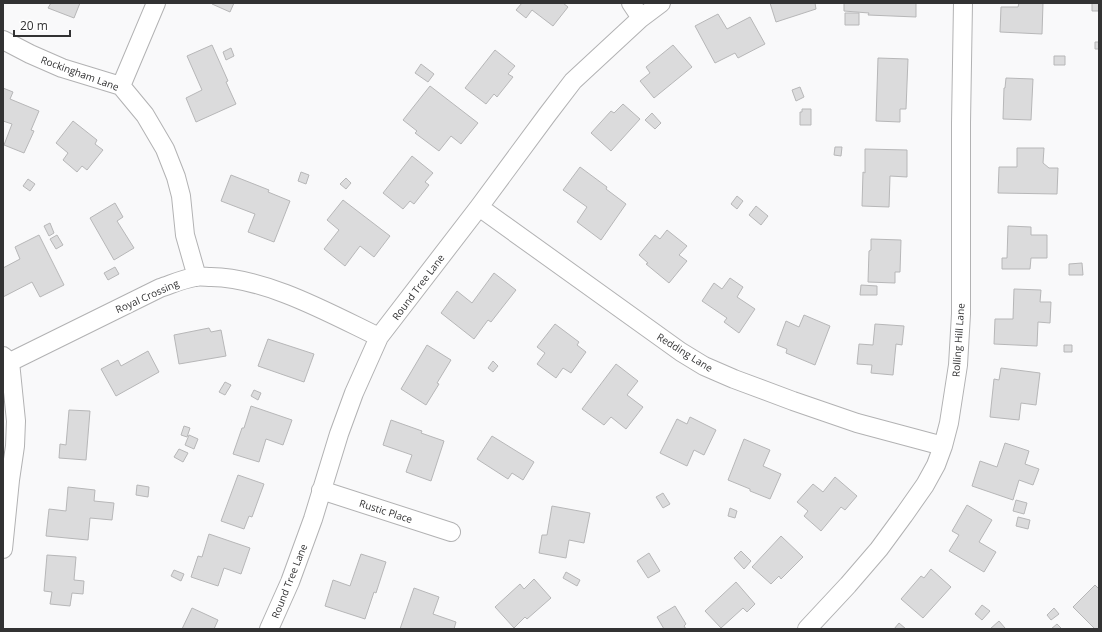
<svg xmlns="http://www.w3.org/2000/svg" width="1102" height="632" viewBox="0 0 1102 632" font-family="'Open Sans',sans-serif">
  <style>
    .building { fill: #dbdbdc; stroke: #b7b7b8 }
    .lines { fill: none; stroke-linecap: round; stroke-linejoin: round }
    .minor-casing { stroke: #b2b2b3; stroke-width: 20 }
    .minor { stroke: #fff; stroke-width: 18 }
    .labels { text-anchor: middle; stroke-width: 4; stroke-linejoin: round; paint-order: stroke }
    .street-label { font-size: 10px; fill: #323233; stroke: #fff }
  </style>
  <rect width="100%" height="100%" fill="#f9f9fa"/>
  <path class="building" d="M51,3H80L74,18L48,8Z
    M212,3H234L230,12L212,4Z
    M522,3H563L568,7L553,26L532,10L526,18L516,10Z
    M770,3H815L816,9L776,22Z
    M844,3H916V17L868,15L869,13L844,11Z
    M1019,3H1043L1042,34L1000,32L1001,7H1018Z
    M1092,3H1099V11H1092Z
    M845,13H859V25H845Z
    M718,14L727,29L750,17L765,44L738,58L735,53L715,63L695,26Z
    M1095,42H1099V49H1095Z
    M212,45L228,81L226,82L236,104L196,122L186,98L202,90L187,56Z
    M673,45L692,67L654,98L640,81L650,73L646,67Z
    M231,48L234,56L226,60L223,52Z
    M495,50L515,66L508,74L513,77L497,97L494,94L486,104L465,88Z
    M1054,56H1065V65H1054Z
    M878,58L908,59L906,109H900V122L876,121Z
    M421,64L434,74L428,82L415,73Z
    M1006,78L1033,79L1031,120L1003,119L1004,88H1005Z
    M430,86L478,123L461,144L451,136L439,151L415,133L417,131L403,120Z
    M800,87L804,97L796,101L792,90Z
    M3,88L13,92L10,99L39,111L31,130L34,131L24,153L4,145L12,124L3,121Z
    M623,104L640,119L611,151L591,133L611,111L614,113Z
    M802,109H811V125H800V112H802Z
    M652,113L661,123L655,129L645,120Z
    M73,121L97,140L95,144L103,150L87,170L82,166L77,172L63,160L68,153L56,143Z
    M835,147H842L841,156L834,155Z
    M1017,148H1044L1043,163L1049,168H1058L1057,194L998,193L999,167H1017Z
    M865,149L907,150V177L890,176L889,207L862,206L863,172L865,173Z
    M412,156L433,173L425,182L429,185L414,204L410,201L403,209L383,193Z
    M580,167L607,187L606,189L626,204L601,240L577,222L587,207L563,190Z
    M301,172L309,175L306,184L298,181Z
    M231,175L269,190L268,192L290,201L274,242L248,232L255,214L221,201Z
    M346,178L351,183L346,189L340,184Z
    M28,179L35,184L30,191L23,186Z
    M737,196L743,201L737,209L731,204Z
    M343,200L390,236L374,257L360,246L345,266L324,249L339,230L327,220Z
    M115,203L123,217L117,221L134,248L114,260L90,218Z
    M756,206L768,216L761,225L749,215Z
    M50,223L54,233L49,236L44,226Z
    M1008,226L1031,227V235H1047V258H1031L1030,269H1002V258H1007Z
    M667,230L687,246L679,255L687,261L669,283L646,264L648,263L639,255L655,235L660,239Z
    M39,235L64,285L40,297L32,282L3,297V268L20,259L15,247Z
    M57,235L63,245L56,249L50,239Z
    M871,239L901,240L900,272H895V283L868,282L869,251L871,250Z
    M1082,263L1083,275H1069V264Z
    M115,267L119,274L108,280L104,273Z
    M494,273L516,290L491,322L488,320L474,339L441,313L457,291L472,303Z
    M730,278L743,287L737,297L755,309L739,333L724,322L727,318L702,301L714,283L722,289Z
    M861,285L877,286V295H860Z
    M1014,289L1041,290L1040,302H1051L1050,323L1038,322L1037,346L994,344L995,319H1013Z
    M804,315L830,326L815,365L786,353L787,349L777,345L786,321L799,327Z
    M555,324L579,342L577,345L586,352L571,373L563,368L556,378L537,364L545,353L537,347Z
    M875,324L904,326L902,345L896,344L893,375L871,373L872,365L857,364L859,344L873,345Z
    M209,328L211,332L221,330L226,356L179,364L174,335Z
    M268,339L314,354L304,382L258,366Z
    M427,345L451,360L437,383L439,384L426,405L401,389Z
    M1064,345H1072V352H1064Z
    M148,351L159,372L116,396L101,369L118,360L121,366Z
    M493,361L498,366L493,372L488,368Z
    M616,364L638,381L627,395L643,407L626,429L611,417L604,425L582,409Z
    M1001,368L1040,373L1036,405L1021,403L1019,420L990,417L994,379L999,380Z
    M225,382L231,385L225,395L219,392Z
    M254,390L261,393L258,400L251,396Z
    M251,406L292,420L283,445L266,439L259,462L233,454L242,428H244Z
    M69,410L90,411L86,460L59,458L60,444L66,445Z
    M690,417L716,430L704,455L694,450L687,466L660,453L677,419L687,424Z
    M391,420L422,431L421,433L444,441L431,481L406,472L412,455L383,445Z
    M184,426L190,428L187,437L181,435Z
    M189,435L198,439L194,449L185,445Z
    M492,436L534,462L523,480L512,473L508,479L477,459Z
    M744,439L770,450L763,466L781,474L770,499L750,491V489L728,480Z
    M1005,443L1029,451L1025,464L1039,469L1033,485L1019,480L1013,500L972,486L980,461L997,467Z
    M179,449L188,453L183,462L174,457Z
    M238,475L264,484L252,517L249,516L244,529L221,521Z
    M835,477L857,496L845,510L841,507L821,531L804,516L808,511L797,502L813,484L823,492Z
    M137,485L149,487L148,497L136,495Z
    M68,487L95,490L94,501L114,503L112,520L90,518L88,540L46,536L49,509L66,511Z
    M663,493L670,504L663,508L656,497Z
    M1016,500L1027,503L1024,514L1013,511Z
    M967,505L992,520L979,542L996,552L984,572L949,551L959,535L952,531Z
    M552,506L590,513L584,543L569,540L566,558L539,553L542,535H547Z
    M730,508L737,511L735,518L728,516Z
    M1018,517L1030,520L1028,529L1016,526Z
    M209,534L250,548L241,574L224,568L218,586L191,577L198,556L202,557Z
    M781,536L803,557L781,579L779,576L771,584L752,567Z
    M741,551L751,561L744,569L734,558Z
    M649,553L660,571L648,578L637,561Z
    M361,554L386,562L376,593L374,592L365,619L325,606L333,580L350,586Z
    M47,555L76,557L74,580L84,581L83,594L72,593L70,606L50,604L52,592L44,591Z
    M931,569L951,587L923,618L901,599L921,576L924,578Z
    M174,570L184,574L181,581L171,576Z
    M566,572L580,580L577,586L563,578Z
    M534,579L551,598L527,619L525,617L514,628L495,607L520,584L524,589Z
    M736,582L755,604L747,612L743,608L721,628L705,611Z
    M1095,585L1099,589V629H1095L1073,607Z
    M414,588L439,597L433,614L456,622L454,629H400Z
    M982,605L990,611L982,620L975,614Z
    M675,606L686,624L684,626L686,629H664L657,617Z
    M192,608L218,620L214,629H182Z
    M1054,608L1059,614L1051,620L1047,615Z
    M999,621L1005,628L1003,629H990Z
    M899,623L906,629H894Z
    M1057,624L1062,629H1051Z"/>
  <g class="lines">
    <defs>
      <path id="minor" d="M631,3L641,18
        M3,40L30,54L62,68L121,86L145,115L165,149L176,177L181,196L185,235L197,277
        M121,86L156,3
        M479,207L681,352L704,366L734,379L793,401L857,423L943,446
        M3,356L10,362L16,421L15,446L10,480L3,549
        M10,362L160,288C172,284 183,279 195,277C200,276 206,277 211,277C267,278 329,313 379,337
        M321,490L451,532
        M269,629L290,582L313,519L339,434L354,393L379,337L479,207L547,115L573,81L641,18L661,3
        M807,629L848,585L879,549L904,515L925,485L936,465L943,446L949,423L958,365L961,314V123L963,3"/>
    </defs>
    <use href="#minor" class="minor-casing"/>
    <use href="#minor" class="minor"/>
  </g>
  <g class="labels">
    <g class="street-label">
      <text transform="translate(80 73) rotate(20)" y="4">Rockingham Lane</text>
      <text transform="translate(418 287) rotate(-53)" y="4">Round Tree Lane</text>
      <text transform="translate(147 296) rotate(-24)" y="4">Royal Crossing</text>
      <text transform="translate(958 340) rotate(-86)" y="4">Rolling Hill Lane</text>
      <text transform="translate(685 352) rotate(32)" y="4">Redding Lane</text>
      <text transform="translate(386 511) rotate(18)" y="4">Rustic Place</text>
      <text transform="translate(289 581) rotate(-68)" y="4">Round Tree Lane</text>
    </g>
  </g>
  <rect width="1102" height="632" fill="none" stroke="#323233" stroke-width="8"/>
  <path d="M14 30v6h56v-6" fill="none" stroke="#323233" stroke-width="2"/>
  <text x="20" y="30" font-size="12" fill="#323233" stroke="#ffffff" stroke-width="3" paint-order="stroke">20 m</text>
</svg>
